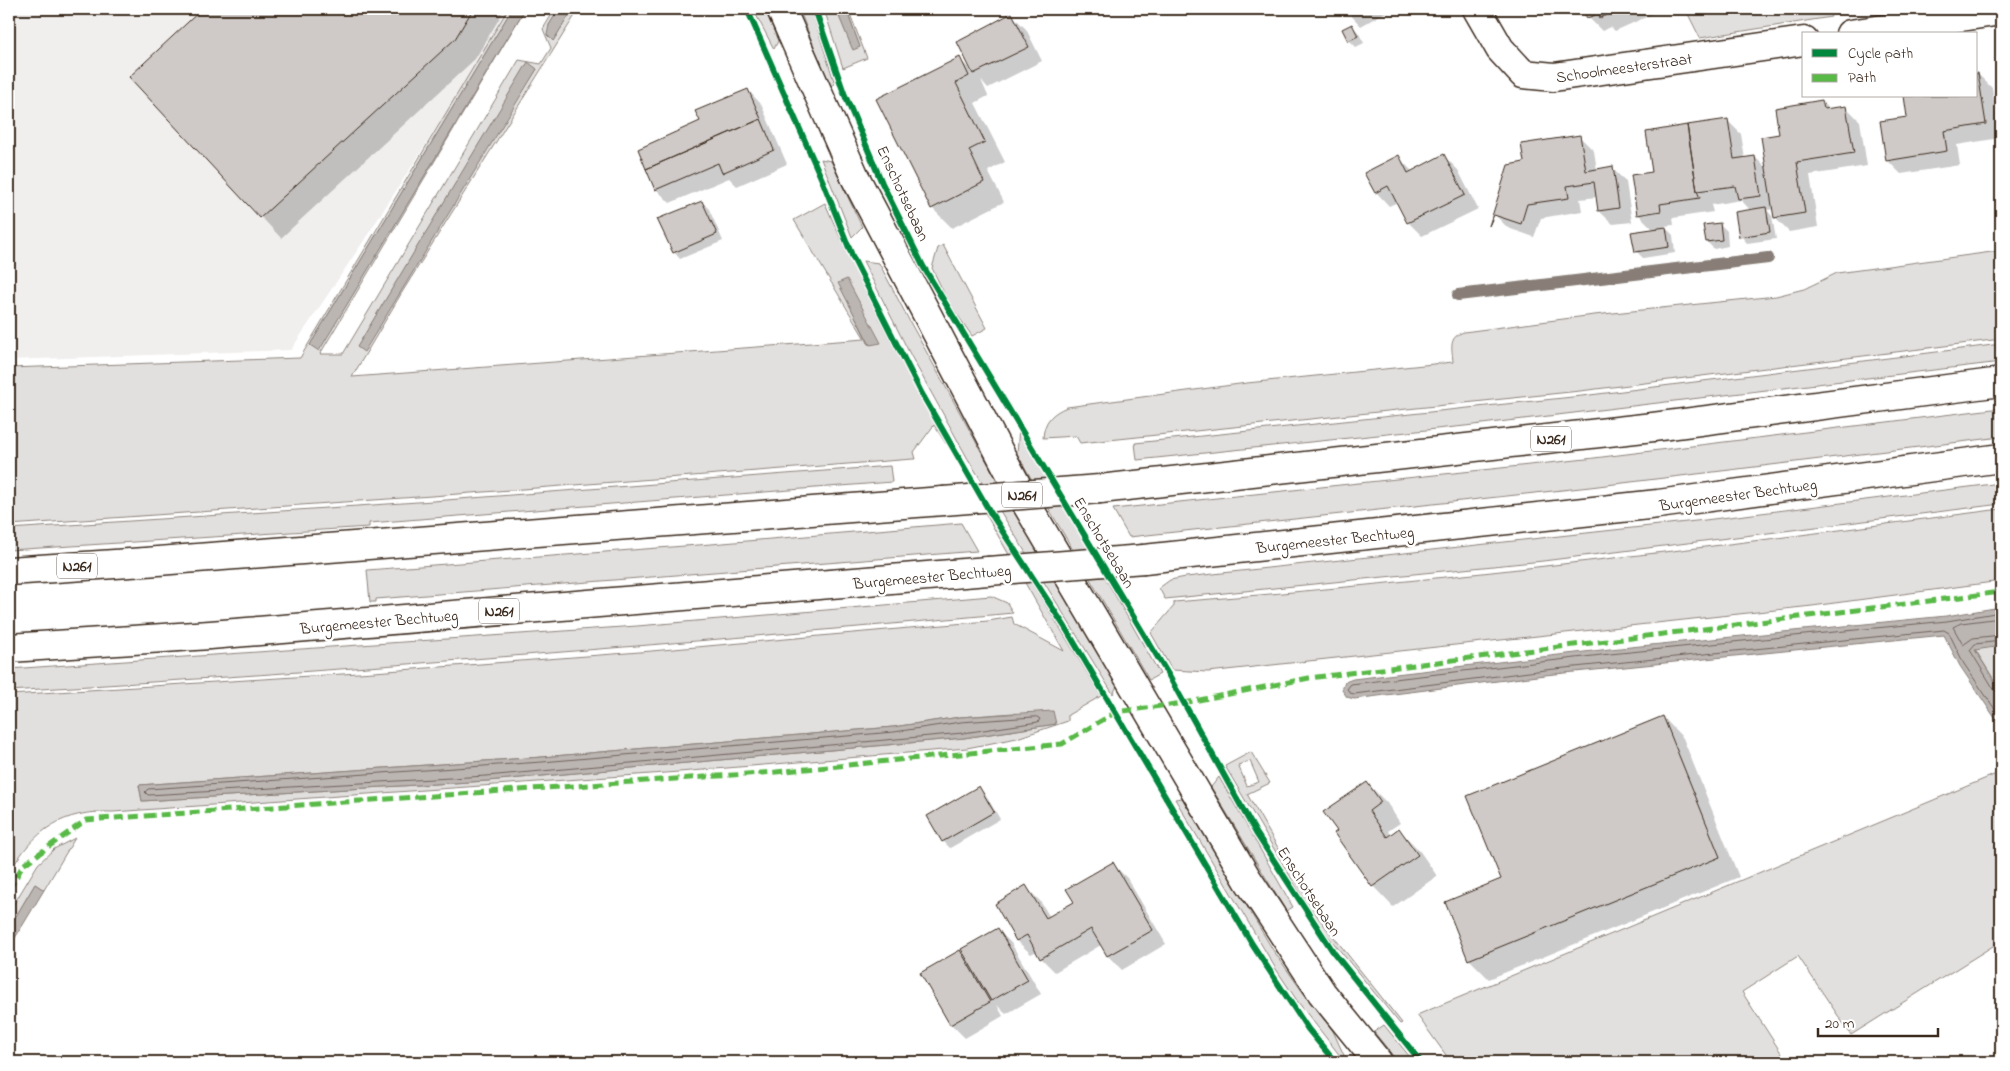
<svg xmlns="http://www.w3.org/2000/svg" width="2010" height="1071" viewBox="0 0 2010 1071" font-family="'Indie Flower',sans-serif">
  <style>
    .built { fill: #f1efee }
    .green { fill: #e2e0de; stroke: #8e857e; fill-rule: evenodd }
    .water { fill: #bcb6b3; stroke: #887e77 }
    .shadow { fill: #0003 }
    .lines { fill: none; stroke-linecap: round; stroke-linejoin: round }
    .shore { stroke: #6f625a; stroke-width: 1 }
    .stream { stroke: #887e77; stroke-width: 12 }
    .building { fill: #cfcac7; stroke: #3b2a1e }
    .minor-casing { stroke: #3b2a1e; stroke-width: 31 }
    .tertiary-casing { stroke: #3b2a1e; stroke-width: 31 }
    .primary-casing { stroke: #3b2a1e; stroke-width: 31 }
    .minor { stroke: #fff; stroke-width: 28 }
    .tertiary { stroke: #fff; stroke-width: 28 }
    .primary { stroke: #fff; stroke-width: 28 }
    .primary-bridge-casing { stroke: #3b2a1e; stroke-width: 31; stroke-linecap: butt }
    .primary-bridge { stroke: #fff; stroke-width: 28 }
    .quiet { stroke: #58b947; stroke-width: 5; stroke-dasharray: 10 5; stroke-linecap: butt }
    .cycleway-casing { stroke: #fff; stroke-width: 9 }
    .cycleway { stroke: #00873e; stroke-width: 6 }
    .labels { text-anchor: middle; stroke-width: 5; stroke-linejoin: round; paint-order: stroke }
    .shield { fill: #fff; stroke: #766a62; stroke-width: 1 }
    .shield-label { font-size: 15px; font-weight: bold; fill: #3b2a1e }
    .street-label { font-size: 16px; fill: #3b2a1e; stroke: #fff }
  </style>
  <rect width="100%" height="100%" fill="#fff"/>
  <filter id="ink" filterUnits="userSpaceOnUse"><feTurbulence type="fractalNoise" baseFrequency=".02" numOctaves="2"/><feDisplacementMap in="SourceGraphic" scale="10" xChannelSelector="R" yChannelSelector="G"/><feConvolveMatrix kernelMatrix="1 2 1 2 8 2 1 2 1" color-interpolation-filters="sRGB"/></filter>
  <g filter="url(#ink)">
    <path class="built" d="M9,9H513L363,242L291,350L9,360Z"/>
    <path class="green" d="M508,9H512L310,345L319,350L525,9L320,354H343L519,60L541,64L551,48L543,29L555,9H559L549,25L553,41L573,9H579L401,294L352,377L865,339L794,220L825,203C860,285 902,365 946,444L934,425L914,452L916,459H913L432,496L9,525V368L300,358ZM528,63L537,69L358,347V346ZM847,280L869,345L839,283Z
      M753,9H765L778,41L774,49Z
      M799,9H811L835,84L830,86Z
      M824,9H836L853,49L860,47L846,9H848L867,58L843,68Z
      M1688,9H1828L1831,17L1700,38L1686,10Z
      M821,159L831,161L862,227L852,237Z
      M943,245L987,328L972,336L948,301L932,268L938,248Z
      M1999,251L2001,253V339L1580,391L1080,443L1076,436L1043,438C1044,421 1052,413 1067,407L1247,383L1453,362C1452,348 1448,337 1464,332L1594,315L1776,296L1804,289L1837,273Z
      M863,261L879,263L910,322L1009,502L1117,686L1113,694L968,459L911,356Z
      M2001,344V362L1465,426L1137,460L1135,443L1582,396Z
      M2001,408V437L1590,487L1129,537L1113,509L1586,459Z
      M1019,427L1160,674L1149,680L1017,454Z
      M890,466L892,482L369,523V527L9,550V529L433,501Z
      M968,483L1060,628L1101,696L1068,715V721L1017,738L967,748L679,772L113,812C62,810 34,830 9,873V695L374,672L640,652L988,621L1012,617L1014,624L1064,651ZM1013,713L1056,724L964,738L487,781L142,801L139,785L542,757L893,727L960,717Z
      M2001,483V504L1543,561L1165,599L1159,588L1170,580L1186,577L1705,520Z
      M2001,509V581L1812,606L1208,672L1172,670L1151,633L1174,606V602C1449,581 1726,545 2001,509Z
      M961,523L977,551L376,599V602H370L367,570L711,544Z
      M991,596L1007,603L1013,613C678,644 344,671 9,691V669L637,626Z
      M2001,646V691L1975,649Z
      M1251,752L1270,783L1247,794L1318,917L1402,1023L1400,1024L1319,925L1225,766ZM1250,761L1259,782L1247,786L1238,765Z
      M2001,772V941L1851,1035L1798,956L1742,992L1787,1062H1451L1417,1015Z
      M1219,777L1293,907L1286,911L1211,787Z
      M1182,798L1273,950L1302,991L1333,1031L1347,1062H1345L1298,1002L1276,969L1175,799Z
      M75,838L44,890L35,884L9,928V912L38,864L54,849Z
      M1384,1025L1414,1062H1398L1374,1032Z"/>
    <path class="water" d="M512,9H525L319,351L310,345Z
      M559,9H573L553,41L547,35L549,25Z
      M836,9H846L860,47L853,50L852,48Z
      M528,62L537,69L364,352L357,347Z
      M847,279L881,343L870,345L838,283Z
      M2001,607V646L1975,650L2001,691V727L1960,666L1944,635L1545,675L1354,699L1347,697L1342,690L1345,682L1353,679L1610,649L1946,616Z
      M1053,711L1056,724L964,738L487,781L142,801L139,785L542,757L893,727L960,717Z
      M35,884L44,890L9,948V928Z"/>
    <path class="shadow" d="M204,9H505L475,59L281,238L130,77Z
      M1345,9H1391L1361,26Z
      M1583,9H1650L1653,14L1615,31L1611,27L1602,31L1588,17Z
      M1012,15L1026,29L1042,61L988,88L981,80L988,96L975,103L1005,162L988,171L1004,202L952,228L932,208L959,59L973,72Z
      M1351,25L1358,32L1364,43L1356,47L1349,40Z
      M1978,74L1992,88L2000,138L1957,145L1960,165L1901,174L1887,160L1908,118L1976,96Z
      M748,90L761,104L787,164L737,186L729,178L670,203L656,189L701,122Z
      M1822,102L1830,110L1846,107L1860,121L1867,166L1810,175L1818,227L1789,232L1775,218L1774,209L1767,210L1772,216L1776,239L1747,243L1741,236L1751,211L1741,200L1711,205L1713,212L1673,218L1674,225L1664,226L1673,235L1675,253L1643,258L1636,251L1654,230L1638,214L1654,173L1727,120L1741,134L1745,159L1755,157L1768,170L1780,135Z
      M1580,137L1594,151L1597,170L1612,168L1626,182L1632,222L1613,224L1599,211L1597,197L1580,199L1582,211L1541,218L1534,237L1508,228L1494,214L1525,163Z
      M1444,156L1458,170L1478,209L1422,236L1409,223L1398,202L1389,206L1376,192L1398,157L1413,172Z
      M702,202L709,209L723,241L680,259L674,252Z
      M1720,224L1727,231L1728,246L1714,249L1707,242Z
      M1663,717L1683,738L1739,877L1489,979L1469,959L1503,880Z
      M1367,783L1387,803L1400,823L1388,831L1391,836L1399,830L1419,850L1437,876L1393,907L1373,886L1336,833L1339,831Z
      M979,788L985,794L1000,819L950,848L943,841Z
      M1113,864L1127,878L1166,944L1122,970L1108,956L1101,945L1055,972L1041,958L1037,951L1031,954L1017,941L996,905L1026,887L1040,901L1050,917L1075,903Z
      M997,929L1011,943L1041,994L1006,1014L997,1005L1003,1016L965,1038L951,1024L959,952L968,960Z"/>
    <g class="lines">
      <path class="shore" d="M2001,612L1947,621L1610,654L1351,684L1347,689L1350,693L1354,694L1545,670L1944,630L1949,633L1964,664L2001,718
        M2001,618L1961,623L1953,627L1963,645L1973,638L2001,635
        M2001,641L1975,644L1970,650L1995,691L2001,693
        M1037,717L1040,719L1038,722L963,733L486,776L148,795L145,792L148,789L542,762L894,732L961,722Z"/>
      <path class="stream" d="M1458,295L1768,258"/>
    </g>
    <path class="building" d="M202,9H473L455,39L260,218L129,77Z
      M1581,9H1619L1600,18L1598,14L1587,18Z
      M1012,13L1029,47L973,74L957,42Z
      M1352,24L1358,36L1348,41L1342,29Z
      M960,57L969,76L956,83L985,142L969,150L984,182L931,209L876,99Z
      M1976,73H1978L1986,124L1944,131L1947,151L1886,161L1880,121L1907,117L1904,96H1976Z
      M748,89L761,119L646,169L638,149L700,121L695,111Z
      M1822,100L1824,109L1846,106L1854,153L1797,162L1805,213L1774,218L1761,137L1779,134L1775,108Z
      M761,119L774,150L722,173L718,163L655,190L646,169Z
      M1728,119L1734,159L1755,156L1761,196L1738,199L1735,186L1697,191L1687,125Z
      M1687,125L1697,191L1700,198L1660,204L1661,211L1637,215L1631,175L1652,172L1646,132Z
      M1580,135L1586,171L1613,166L1619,208L1598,211L1594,182L1567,186L1569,198L1527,204L1521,224L1494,215L1489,226L1508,165L1524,162L1521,144Z
      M1444,154L1465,195L1407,223L1388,186L1375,193L1364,173L1399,155L1408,173Z
      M702,201L717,234L673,253L657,219Z
      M1766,207L1770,232L1739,237L1735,212Z
      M1720,223L1722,240L1706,242L1703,225Z
      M1666,227L1669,247L1635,252L1631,232Z
      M1663,716L1720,857L1468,960L1445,902L1501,879L1467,796Z
      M1367,782L1381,802L1369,811L1387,837L1399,828L1418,855L1372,887L1334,833L1337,831L1323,812Z
      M979,786L994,812L942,842L927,816Z
      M1113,862L1153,930L1107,956L1091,929L1040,959L1027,935L1016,941L995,904L1026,885L1046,918L1074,902L1066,889Z
      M998,928L1028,980L991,1001L961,949Z
      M960,950L990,1002L950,1025L920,973Z"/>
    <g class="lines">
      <defs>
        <path id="minor" d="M1477,9L1500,49L1523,74L1554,77L1804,41
          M1850,34L2001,11"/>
        <path id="tertiary" d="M781,9L855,177L1027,505L1248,880L1322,993L1378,1062"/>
        <path id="primary" d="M1100,489L1653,427L2001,382
          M1144,559L1658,504L2001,458
          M9,571L145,562L943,501
          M9,648L210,635L988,571"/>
      </defs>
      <use href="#minor" class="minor-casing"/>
      <use href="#tertiary" class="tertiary-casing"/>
      <use href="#primary" class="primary-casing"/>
      <use href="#minor" class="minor"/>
      <use href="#tertiary" class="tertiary"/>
      <use href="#primary" class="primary"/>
      <defs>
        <path id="primary-bridge" d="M943,501L1100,489
          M988,571L1144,559"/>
      </defs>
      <use href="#primary-bridge" class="primary-bridge-casing"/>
      <use href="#primary-bridge" class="primary-bridge"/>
      <path class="quiet" d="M9,890L23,865L86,820L776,772L1062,744L1116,712L1184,703L1309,678L2001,592"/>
      <defs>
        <path id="cycleway" d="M747,9L823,182L853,258L922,394L990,512L1065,627L1252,944L1308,1029L1335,1062
          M815,9L844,93L882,183L923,266L1169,676L1256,833L1334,953L1421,1062"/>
      </defs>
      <use href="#cycleway" class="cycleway-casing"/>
      <use href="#cycleway" class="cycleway"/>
    </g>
  </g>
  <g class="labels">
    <g class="shield">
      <rect x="1531" y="426.5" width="40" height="25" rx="4"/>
      <rect x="1002" y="482.5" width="40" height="25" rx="4"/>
      <rect x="57" y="553.5" width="40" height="25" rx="4"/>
      <rect x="479" y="598.5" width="40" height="25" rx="4"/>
    </g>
    <g class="shield-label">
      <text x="1551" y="444">N261</text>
      <text x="1022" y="500">N261</text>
      <text x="77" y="571">N261</text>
      <text x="499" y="616">N261</text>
    </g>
    <g class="street-label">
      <text transform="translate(1624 67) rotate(-8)" y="6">Schoolmeesterstraat</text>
      <text transform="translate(904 193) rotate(65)" y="6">Enschotsebaan</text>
      <text transform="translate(1738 494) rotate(-8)" y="6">Burgemeester Bechtweg</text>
      <text transform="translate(1335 539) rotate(-6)" y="6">Burgemeester Bechtweg</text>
      <text transform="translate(1105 542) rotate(59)" y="6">Enschotsebaan</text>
      <text transform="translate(932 576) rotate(-5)" y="6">Burgemeester Bechtweg</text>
      <text transform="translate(379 621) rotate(-5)" y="6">Burgemeester Bechtweg</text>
      <text transform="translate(1310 891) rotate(57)" y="6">Enschotsebaan</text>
    </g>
  </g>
  <rect width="2010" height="1071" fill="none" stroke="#fff" stroke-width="30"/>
  <rect x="15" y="15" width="1980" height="1041" fill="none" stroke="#3b2a1e" stroke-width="2" filter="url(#ink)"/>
  <rect x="1802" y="32" width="175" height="65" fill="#ffffff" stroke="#b1aaa5"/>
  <rect x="1812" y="49" width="25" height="8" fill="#00873e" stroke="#b1aaa5"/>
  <text x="1848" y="58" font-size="15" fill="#3b2a1e">Cycle path</text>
  <rect x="1812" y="74" width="25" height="8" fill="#58b947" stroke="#b1aaa5"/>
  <text x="1848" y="82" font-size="15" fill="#3b2a1e">Path</text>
  <path d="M1818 1028v8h120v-8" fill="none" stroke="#3b2a1e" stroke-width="2.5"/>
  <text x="1825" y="1028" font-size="15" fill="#3b2a1e" stroke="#ffffff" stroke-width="4" paint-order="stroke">20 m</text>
</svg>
